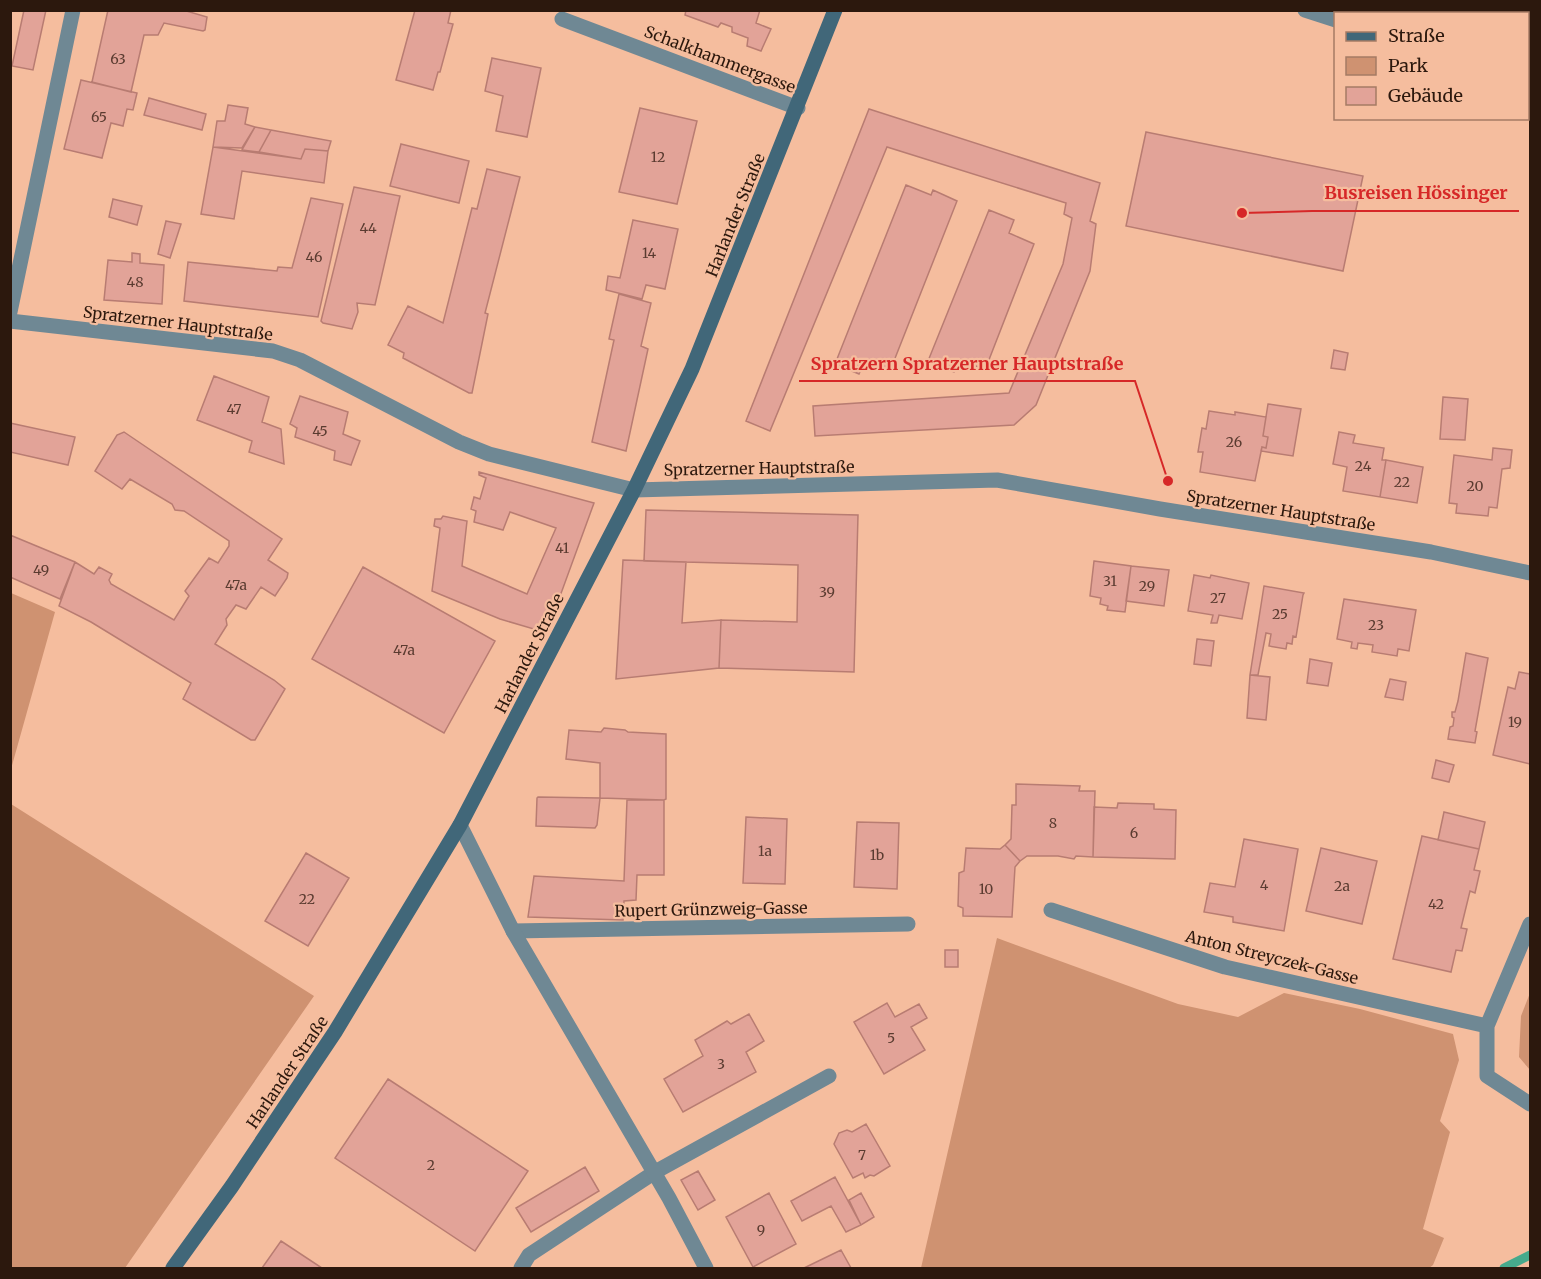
<svg xmlns="http://www.w3.org/2000/svg" width="1541" height="1279" viewBox="0 0 1541 1279" font-family="Merriweather,serif">
  <style>
    .green { fill: #cf9271 }
    .lines { fill: none; stroke-linecap: round; stroke-linejoin: round }
    .stream { stroke: #46aa8c; stroke-width: 9 }
    .building { fill: #e2a398; stroke: #b87c72; stroke-width: 1.5 }
    .service { stroke: #6f8894; stroke-width: 15 }
    .minor { stroke: #6f8894; stroke-width: 15 }
    .secondary { stroke: #416779; stroke-width: 15 }
    .labels { text-anchor: middle; stroke-width: 4.5; stroke-linejoin: round; paint-order: stroke }
    .number-label { font-size: 14px; fill: #5a3b30 }
    .street-label { font-size: 16px; fill: #2c180d; stroke: #f5bd9e }
    .leader { fill: none; stroke: #d62828; stroke-width: 2 }
    .callout-dot { fill: #d62828; stroke: #f5bd9e; stroke-width: 2 }
    .callout-label { font-size: 18px; text-anchor: middle; font-weight: bold; fill: #d62828; stroke: #f5bd9e; stroke-width: 4.5; stroke-linejoin: round; paint-order: stroke }
  </style>
  <rect width="100%" height="100%" fill="#f5bd9e"/>
  <path class="green" d="M11,593L55,612L11,769Z
    M11,804L314,996L125,1268H11Z
    M997,938L1178,1004L1238,1017L1284,993L1360,1009L1453,1034L1459,1060L1440,1121L1450,1132L1423,1229L1444,1238L1433,1265L1429,1268H921Z
    M1530,993V1070L1519,1057L1521,1016Z"/>
  <g class="lines">
    <path class="stream" d="M1504,1268L1530,1255"/>
  </g>
  <path class="building" d="M24,10H46L33,70L12,66Z
    M108,10H183L207,17L205,30L203,31L164,23L158,35H144L131,92L92,82Z
    M415,10H451L448,23L453,24L440,72H438L433,90L396,80Z
    M686,10H760L756,23L771,29L761,51L747,46L748,38L732,32V27L721,23L718,27L685,15Z
    M492,58L541,68L527,137L496,131L503,96L485,91Z
    M81,80L137,93L133,110L127,109L123,126L111,123L102,158L64,149Z
    M149,98L206,114L202,130L144,115Z
    M228,105L248,108L245,124L255,127L242,148L213,147L217,121H225Z
    M640,108L697,121L677,204L619,192Z
    M869,109L1100,183L1090,221L1096,224L1090,271L1036,405L1014,425L815,436L813,406L1009,393L1063,264L1072,218L1064,214L1066,203L887,147L770,431L746,421Z
    M255,127L271,130L259,152L242,150Z
    M271,130L331,141L328,151L305,149L301,159L259,152Z
    M1146,132L1363,176L1343,271L1126,226Z
    M401,144L469,161L459,203L390,186Z
    M213,147L301,159L305,149L328,151L324,183L242,171L234,219L201,214Z
    M487,169L520,177L485,313L488,314L472,393H469L403,358L404,353L388,345L408,306L443,323L472,208L477,209Z
    M906,185L931,195L933,190L957,201L890,371L865,360L859,374L835,364Z
    M354,187L400,196L375,305L357,303L358,312L352,329L323,323L321,321Z
    M311,198L343,204L318,317L184,301L188,262L277,271L278,267L292,268Z
    M113,199L142,206L137,225L109,217Z
    M989,210L1014,220L1009,233L1034,244L985,370L959,359L954,372L928,361Z
    M633,220L678,229L665,289L646,285L642,299L606,290L608,276L620,278Z
    M166,221L181,224L170,258L158,254Z
    M132,253L140,254V263L164,265L162,304L104,300L108,260L132,262Z
    M619,294L651,303L641,346L648,349L626,451L592,442L614,340L609,339Z
    M1334,350L1348,353L1345,370L1331,368Z
    M214,376L269,397L262,422L281,429L284,464L249,452L252,441L197,420Z
    M300,396L348,412L343,434L360,441L351,465L334,460L335,451L295,437L297,428L290,424Z
    M1443,397L1468,399L1465,440L1440,439Z
    M1268,404L1301,409L1293,456L1261,451L1262,447L1266,448L1268,437L1263,436Z
    M1209,411L1235,415V412L1266,417L1263,436L1268,437L1266,448L1262,447L1255,481L1200,472L1203,452H1198L1202,428L1206,429Z
    M10,423L75,437L68,465L10,452Z
    M124,432L282,539L268,560L288,573L287,578L275,596L261,587L246,609L236,605L226,619L227,625L215,644L274,680L285,689L255,740H251L183,699L191,683L91,622L59,606L75,562L94,574L99,567L112,574L109,580L111,584L174,620L189,596L185,591L209,558L218,563L229,546V541L184,511L175,510L172,504L130,479L122,489L95,471L117,435Z
    M1339,432L1355,435L1353,443L1384,448L1382,460H1386L1380,497L1343,491L1347,467L1333,464Z
    M1493,448L1512,450L1510,468L1502,469L1497,508L1489,507L1488,516L1456,513L1457,504L1449,503L1454,455L1492,460Z
    M1386,460L1423,467L1417,503L1380,497Z
    M479,472L594,503L559,599L537,630L500,619L432,591L440,528L434,526L435,519H441L443,516L467,521L462,566L527,594L556,528L510,512L503,530L474,522L476,511L471,509L474,497L480,499L486,478L479,475Z
    M646,510L858,515L854,672L719,668L721,620L797,622L798,565L644,561Z
    M10,535L75,562L60,599L10,577Z
    M623,560L686,562L682,623L721,620L719,668L616,679Z
    M1094,561L1131,566L1125,612L1107,610L1108,606L1100,604L1101,598L1090,596Z
    M1131,566L1169,570L1164,606L1126,601Z
    M363,567L495,641L444,733L312,659Z
    M1194,575L1210,578L1211,575L1249,583L1242,619L1219,615L1217,623H1211L1213,615L1188,611Z
    M1264,586L1304,593L1303,595L1296,637L1293,636L1292,644L1287,643L1286,649L1269,646L1271,634L1266,633L1258,675H1250Z
    M1344,599L1416,610L1409,651L1398,649L1397,656L1372,652L1373,645L1358,643L1357,649L1351,648L1352,642L1337,639Z
    M1197,639L1214,641L1211,666L1194,664Z
    M1466,653L1488,658L1475,731L1477,732L1475,743L1448,739L1450,727L1453,726L1454,718L1452,717V712H1455L1458,701Z
    M1310,659L1332,663L1328,686L1307,683Z
    M1519,672L1530,674V764L1493,755L1508,687L1515,689Z
    M1250,675L1270,677L1266,720L1247,718Z
    M1390,679L1406,682L1403,700L1385,697Z
    M604,728L625,730L628,732L666,734V799L664,800L600,798V763L566,759L569,730L601,732Z
    M1436,760L1454,765L1449,782L1432,778Z
    M1016,784L1080,786L1079,791H1095L1093,857L1076,856L1074,859L1058,856H1027L1020,861L1005,845L1011,839L1012,805H1016Z
    M538,797L600,798L597,825L595,828L536,826L537,798Z
    M627,800H664V875H637L636,900L624,901L623,920L528,917L534,876L624,881Z
    M1118,803L1154,804V809L1176,810L1175,859L1093,857L1094,807L1117,808Z
    M1444,812L1485,822L1479,849L1438,840Z
    M746,817L787,819L785,884L743,883Z
    M857,822L899,823L897,889L854,887Z
    M1422,836L1479,849L1474,870L1480,871L1475,893L1470,891L1461,928L1467,929L1462,951L1456,950L1451,972L1393,959Z
    M1244,839L1298,849L1284,931L1233,922V917L1204,912L1210,883L1235,887Z
    M1005,845L1020,861L1015,867L1012,917L963,916V908L958,906L959,873L964,871L966,848L1000,849Z
    M1321,848L1377,861L1362,924L1306,911Z
    M306,853L349,878L308,946L265,921Z
    M945,950H958V967H945Z
    M887,1003L895,1017L919,1004L927,1018L911,1027L925,1050L884,1074L854,1022Z
    M749,1014L764,1041L746,1052L756,1072L683,1112L664,1079L703,1056L695,1040L727,1021L731,1024Z
    M388,1079L528,1171L475,1251L335,1158Z
    M866,1124L890,1166L874,1176L870,1175L865,1178L863,1173L853,1178L834,1144L839,1133L847,1130L852,1132Z
    M585,1167L599,1191L531,1232L516,1208Z
    M698,1171L715,1200L698,1210L681,1180Z
    M835,1177L861,1225L846,1232L831,1206L802,1221L791,1201Z
    M769,1193L796,1244L753,1267L726,1217Z
    M861,1193L874,1217L861,1225L849,1200Z
    M281,1241L322,1268H262Z
    M841,1250L851,1268H804Z"/>
  <g class="lines">
    <path class="service" d="M513,931L908,924
      M521,1268L529,1255L655,1172L829,1076"/>
    <path class="minor" d="M1305,10L1336,20
      M562,19L798,108
      M1528,80L1530,81
      M10,312L73,10
      M10,321L273,351L300,360L459,442L489,454L634,490L997,480L1160,509L1431,552L1530,573
      M460,825L513,931L669,1198L706,1268
      M1051,910L1225,967L1487,1026
      M1530,924L1487,1026V1076L1530,1104"/>
    <path class="secondary" d="M173,1268L232,1186L335,1032L460,825L634,490L692,369L835,10"/>
  </g>
  <g class="labels">
    <g class="number-label">
      <text x="118" y="64">63</text>
      <text x="99" y="122">65</text>
      <text x="658" y="162">12</text>
      <text x="368" y="233">44</text>
      <text x="649" y="258">14</text>
      <text x="314" y="262">46</text>
      <text x="135" y="287">48</text>
      <text x="234" y="414">47</text>
      <text x="320" y="436">45</text>
      <text x="1234" y="447">26</text>
      <text x="1363" y="471">24</text>
      <text x="1402" y="487">22</text>
      <text x="1475" y="491">20</text>
      <text x="562" y="553">41</text>
      <text x="41" y="575">49</text>
      <text x="1110" y="586">31</text>
      <text x="236" y="590">47a</text>
      <text x="1147" y="591">29</text>
      <text x="827" y="597">39</text>
      <text x="1218" y="603">27</text>
      <text x="1280" y="619">25</text>
      <text x="1376" y="630">23</text>
      <text x="404" y="655">47a</text>
      <text x="1515" y="727">19</text>
      <text x="1053" y="828">8</text>
      <text x="1134" y="838">6</text>
      <text x="765" y="856">1a</text>
      <text x="877" y="860">1b</text>
      <text x="1264" y="890">4</text>
      <text x="1342" y="891">2a</text>
      <text x="986" y="894">10</text>
      <text x="307" y="904">22</text>
      <text x="1436" y="909">42</text>
      <text x="891" y="1043">5</text>
      <text x="721" y="1069">3</text>
      <text x="862" y="1160">7</text>
      <text x="431" y="1170">2</text>
      <text x="761" y="1235">9</text>
    </g>
    <g class="street-label">
      <text transform="translate(720 59) rotate(21)" y="6">Schalkhammergasse</text>
      <text transform="translate(735 215) rotate(-68)" y="6">Harlander Straße</text>
      <text transform="translate(178 323) rotate(7)" y="6">Spratzerner Hauptstraße</text>
      <text transform="translate(759 468) rotate(-1)" y="6">Spratzerner Hauptstraße</text>
      <text transform="translate(1281 510) rotate(9)" y="6">Spratzerner Hauptstraße</text>
      <text transform="translate(529 653) rotate(-63)" y="6">Harlander Straße</text>
      <text transform="translate(711 909) rotate(-1)" y="6">Rupert Grünzweig-Gasse</text>
      <text transform="translate(1272 957) rotate(14)" y="6">Anton Streyczek-Gasse</text>
      <text transform="translate(287 1072) rotate(-56)" y="6">Harlander Straße</text>
    </g>
  </g>
  <path class="leader" d="M1242 213L1312 211H1519M1168 481L1135 381H799"/>
  <g class="callout-dot">
    <circle cx="1242" cy="213" r="6"/>
    <circle cx="1168" cy="481" r="6"/>
  </g>
  <g class="callout-label">
    <text x="1416" y="199">Busreisen Hössinger</text>
    <text x="967" y="370">Spratzern Spratzerner Hauptstraße</text>
  </g>
  <rect width="1541" height="1279" fill="none" stroke="#2c180d" stroke-width="24"/>
  <rect x="1334" y="12" width="195" height="108" fill="#f5bd9e" stroke="#a57b64" stroke-width="1.5"/>
  <rect x="1346" y="32" width="30" height="9" fill="#416779" stroke="#a57b64" stroke-width="1.5"/>
  <text x="1388" y="42" font-size="18" fill="#2c180d">Straße</text>
  <rect x="1346" y="57" width="30" height="18" fill="#cf9271" stroke="#a57b64" stroke-width="1.5"/>
  <text x="1388" y="72" font-size="18" fill="#2c180d">Park</text>
  <rect x="1346" y="87" width="30" height="18" fill="#e2a398" stroke="#a57b64" stroke-width="1.5"/>
  <text x="1388" y="102" font-size="18" fill="#2c180d">Gebäude</text>
</svg>
